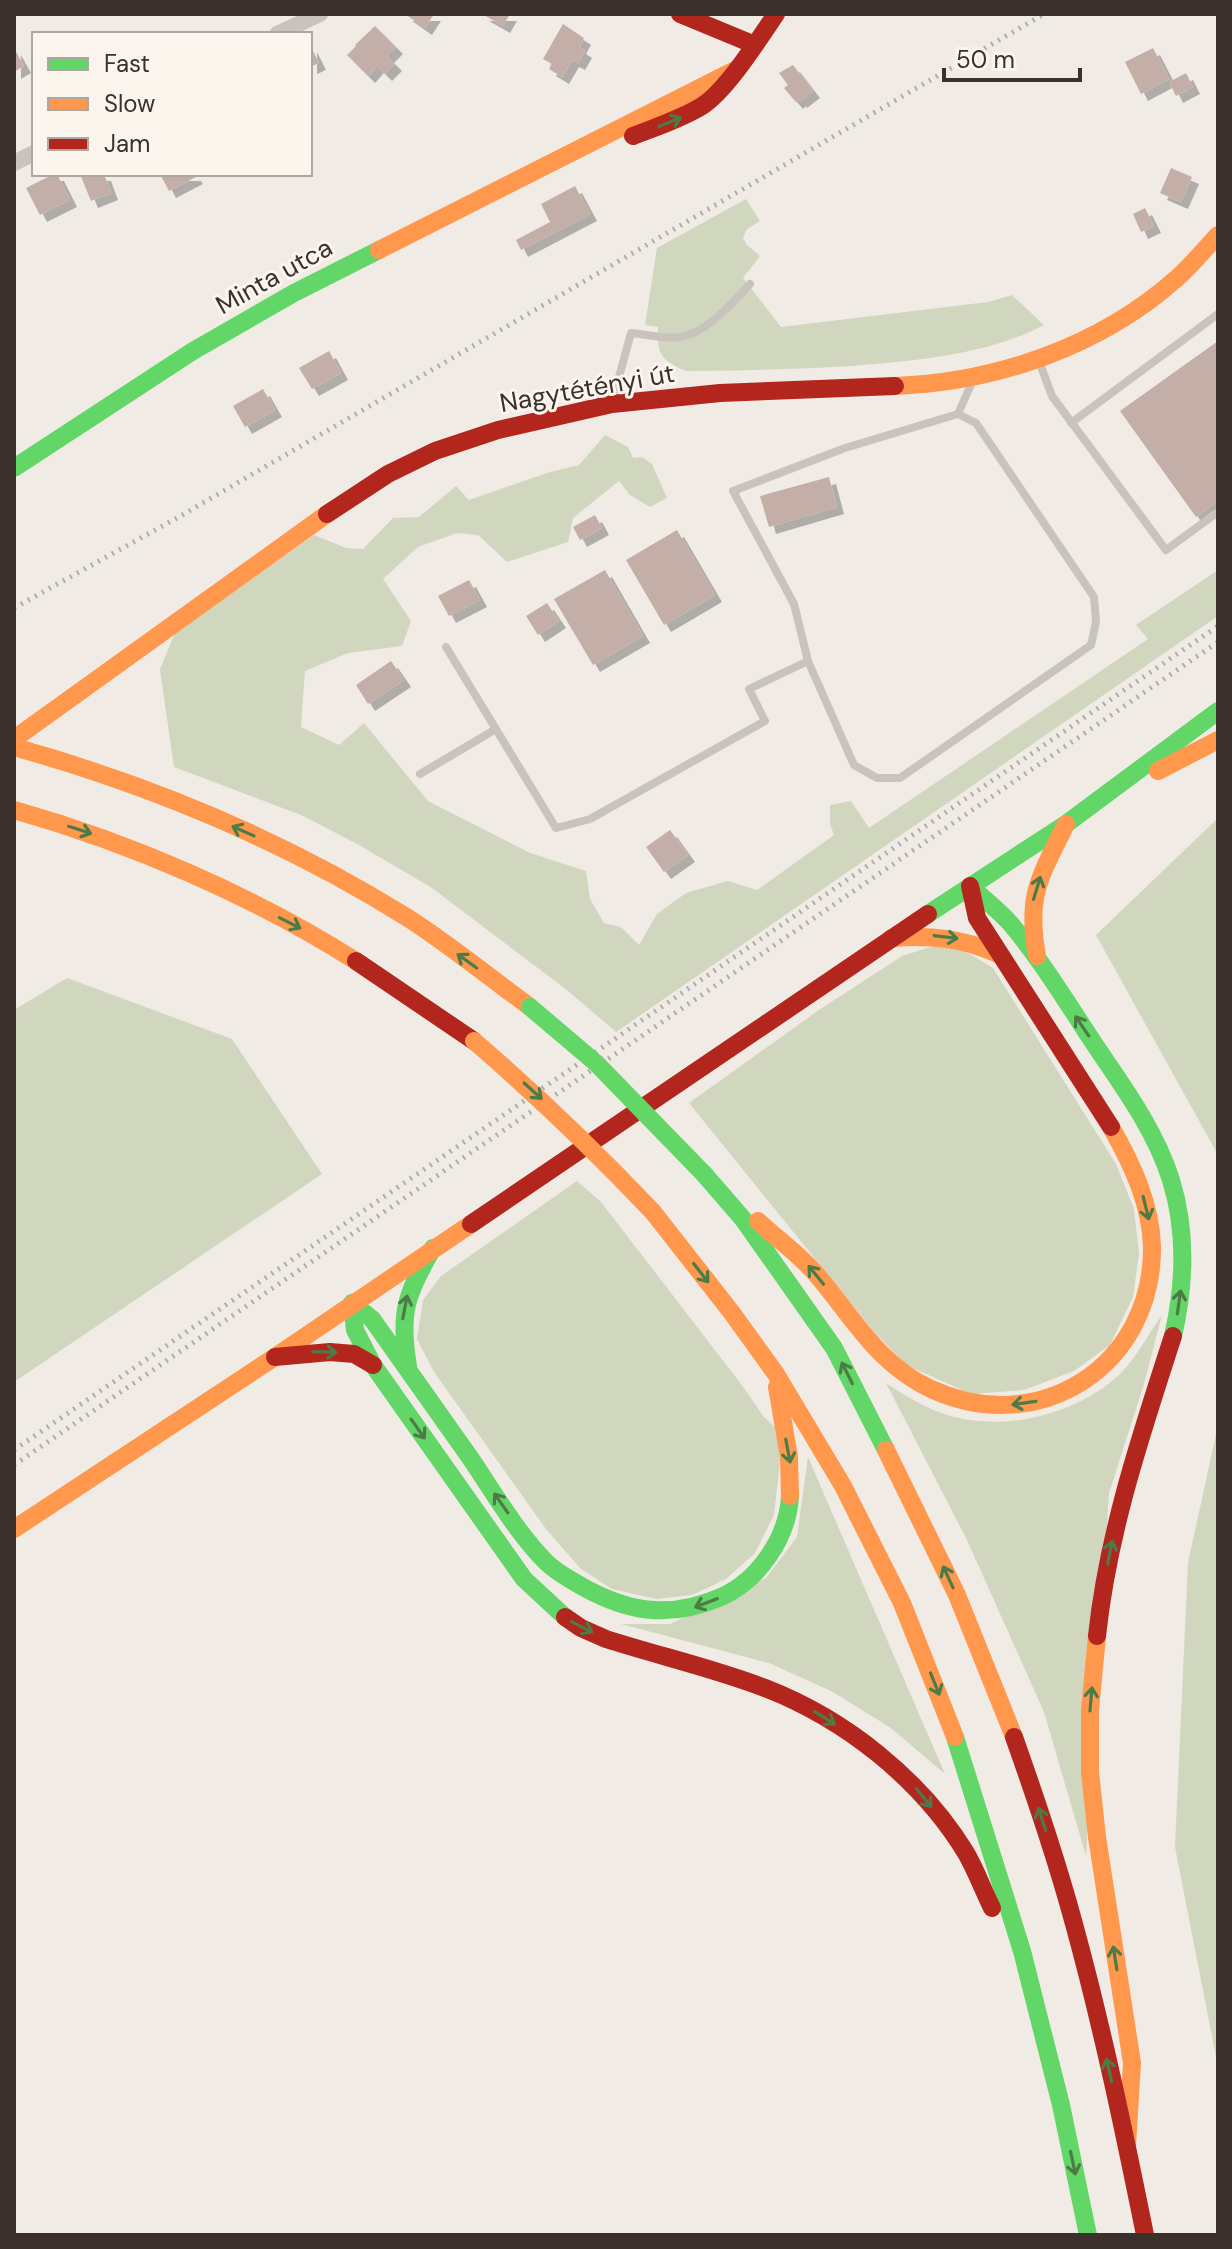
<svg xmlns="http://www.w3.org/2000/svg" width="1232" height="2249" viewBox="0 0 1232 2249" font-family="'DM Sans',sans-serif">
  <style>
    .green { fill: #d1d6bf }
    .building { fill: #c3afa7; filter: url(#shadow) }
    .lines { fill: none; stroke-linecap: round; stroke-linejoin: round }
    .lane { stroke: #c9c3be; stroke-width: 8 }
    .street { stroke: #c9c3be; stroke-width: 16 }
    .fast { stroke: #63d668; stroke-width: 18 }
    .slow { stroke: #ff974d; stroke-width: 18 }
    .jam { stroke: #b3261e; stroke-width: 18 }
    .rail { stroke: #b1aca8; stroke-width: 5; stroke-dasharray: 2 6; stroke-linecap: butt }
    .fast-bridge { stroke: #63d668; stroke-width: 18 }
    .slow-bridge { stroke: #ff974d; stroke-width: 18 }
    .oneway { stroke: #4d7b46 }
    .labels { text-anchor: middle; stroke-width: 6; stroke-linejoin: round; paint-order: stroke }
    .street-label { font-size: 26px; fill: #3b302b; stroke: #fbf5ee }
  </style>
  <defs>
    <filter id="shadow"><feDropShadow dx="7" dy="7" stdDeviation="0" flood-color="#0004"/></filter>
  </defs>
  <rect width="100%" height="100%" fill="#f0ebe5"/>
  <path class="green" d="M746,199L760,221L746,230L743,238L747,245L760,256L743,278L781,327L988,302L1012,295L1044,325C988,355 914,361 852,366C797,369 741,371 686,371C660,360 657,354 658,327L645,325L657,248Z
    M605,435L628,447L633,458L642,457L652,464L667,498L650,507L630,495L619,481L573,518L568,542L507,562L478,535L457,533L418,547L383,579L411,621L402,646L348,653L305,671L301,727L339,745L364,723L428,801L530,853L586,871L590,899L604,923L621,927L639,945L657,914L686,893L728,881L757,890L834,835L830,824V805L851,801L869,828L1148,639L1136,625L1218,570V616L616,1032L567,990L432,888L359,845L301,815L174,767L160,669L175,633L314,535L346,548L363,549L393,518L419,517L456,486L469,500L550,472L579,465Z
    M1218,818V1155L1096,935Z
    M937,945L956,946L993,968L1116,1164L1134,1209L1139,1254L1133,1297L1110,1345L1074,1371L1024,1390L971,1394L906,1365L876,1334L689,1103L819,1010L902,956Z
    M67,978L232,1039L322,1174L14,1382V1010Z
    M577,1181L601,1202L741,1384L764,1417L779,1431L780,1462L774,1515L755,1553L726,1579L692,1595L656,1599L612,1589L581,1569L546,1529L434,1372L417,1339L423,1300L441,1276Z
    M1162,1315L1144,1384L1109,1493L1086,1856L1044,1712L967,1540L886,1383C910,1399 935,1414 964,1419C1017,1429 1080,1411 1119,1375C1135,1360 1149,1333 1162,1315Z
    M1218,1425V2067L1175,1847L1188,1563Z
    M808,1457L945,1774L891,1728L833,1692L769,1663L621,1624H670L766,1578L797,1537Z"/>
  <path class="building" d="M405,14H434L425,28Z
    M482,14H510L503,26Z
    M563,24L584,38L579,47L585,51L578,63L572,60L562,77L549,69L552,64L543,59Z
    M375,26L396,47L387,56L395,64L385,74L377,66L368,76L347,55L356,46L355,45Z
    M310,45L319,63L310,67Z
    M14,48L24,66L14,72Z
    M1153,48L1169,79L1141,94L1125,62Z
    M793,65L813,91L800,101L799,99L796,102L784,88L788,85L779,73Z
    M1186,73L1193,87L1176,96L1169,82Z
    M1171,168L1192,177L1181,202L1160,193Z
    M54,174H57L70,200L40,215L26,188Z
    M80,174H104L111,193L91,201Z
    M160,174H194L196,177L169,191Z
    M575,186L590,214L521,250L516,240L550,222L541,204Z
    M1145,208L1154,226L1141,232L1133,214Z
    M1218,341V501L1196,517L1120,411Z
    M329,351L341,373L312,389L299,368Z
    M263,389L275,410L245,427L233,406Z
    M829,477L837,507L769,527L760,496Z
    M595,515L602,528L580,540L573,527Z
    M677,530L715,595L664,625L626,560Z
    M605,570L643,636L593,665L554,599Z
    M469,580L480,600L449,616L438,596Z
    M547,603L559,621L538,635L526,616Z
    M391,661L404,680L368,704L356,685Z
    M670,830L688,855L664,872L646,847Z"/>
  <g class="lines">
    <path class="lane" d="M1040,364L1052,396L1166,550L1218,512
      M613,399L631,333C647,334 665,340 681,337C709,331 731,304 750,284
      M958,414L972,382
      M1071,423L1218,314
      M446,647L556,828L590,819L765,721L749,689L808,661L794,604L733,491L845,448L958,414L976,423L1094,597L1096,622L1091,645L900,778H877L854,765L808,661
      M420,774L496,729"/>
    <path class="street" d="M277,34L320,14
      M14,163L34,153"/>
    <path class="fast" d="M14,468L193,351L294,293L379,250
      M970,886C983,898 998,910 1010,923C1043,962 1069,1006 1097,1048C1125,1089 1156,1132 1171,1180C1187,1232 1185,1284 1173,1336
      M928,914L1066,824L1218,711
      M704,1174L743,1219L834,1348L886,1450
      M352,1303L355,1330L373,1365L524,1579L565,1617
      M352,1303L372,1319C405,1365 438,1412 471,1459C494,1493 517,1533 546,1562C555,1571 566,1577 576,1583C625,1612 668,1620 721,1597C759,1580 788,1537 790,1496
      M408,1366C399,1313 406,1294 433,1248
      M955,1737L1022,1951L1061,2105L1088,2235"/>
    <path class="slow" d="M379,250L735,70
      M895,386C996,382 1099,347 1176,279C1191,266 1204,250 1218,235
      M14,739L327,514
      M14,747C153,786 285,841 408,918C450,945 489,977 530,1007
      M1158,771L1218,740
      M14,810C131,843 253,896 356,961
      M891,938C930,935 962,938 998,954
      M1037,956C1026,895 1040,877 1066,824
      M653,1212L732,1313L776,1374L843,1486L902,1603L955,1737
      M758,1221C777,1239 799,1254 816,1274C853,1317 877,1364 931,1389C1039,1439 1153,1366 1152,1247C1151,1204 1132,1164 1111,1127
      M777,1387L789,1457L790,1496
      M886,1450L957,1595L1014,1737
      M14,1529L275,1357L471,1224
      M1097,1636L1090,1710V1772L1097,1837L1132,2063L1127,2146"/>
    <path class="jam" d="M680,14L755,45
      M633,136C656,127 681,119 702,106C726,91 759,39 776,14
      M327,514L388,474L435,451L498,430L612,404L720,393L895,386
      M970,886L977,918L1111,1127
      M356,961L474,1041
      M471,1224L928,914
      M275,1357L330,1352L354,1354L373,1365
      M565,1617L581,1628L606,1639C659,1656 713,1668 765,1688C845,1719 921,1779 966,1853C976,1870 983,1890 992,1908
      M1097,1636C1108,1532 1141,1435 1173,1336
      M1014,1737C1036,1799 1057,1861 1074,1924C1102,2026 1124,2131 1145,2235"/>
    <path class="rail" d="M14,608L177,518L1044,14
      M14,1450L1218,626
      M14,1465L1218,642"/>
    <path class="fast-bridge" d="M530,1007L596,1063L704,1174"/>
    <path class="slow-bridge" d="M474,1041C537,1095 596,1152 653,1212"/>
  </g>
  <defs><path id="oneway-shaft" d="M-6 0H5M1.5-3L5.5 0L1.5 3" fill="none" stroke-width="1.6" stroke-linecap="round" stroke-linejoin="round" transform="scale(2)"/></defs>
  <g class="oneway">
    <use href="#oneway-shaft" transform="translate(670 122) rotate(-22)"/>
    <use href="#oneway-shaft" transform="translate(80 830) rotate(18)"/>
    <use href="#oneway-shaft" transform="translate(243 831) rotate(-156)"/>
    <use href="#oneway-shaft" transform="translate(1037 888) rotate(-73)"/>
    <use href="#oneway-shaft" transform="translate(290 923) rotate(27)"/>
    <use href="#oneway-shaft" transform="translate(946 937) rotate(7)"/>
    <use href="#oneway-shaft" transform="translate(467 961) rotate(-144)"/>
    <use href="#oneway-shaft" transform="translate(1082 1026) rotate(-124)"/>
    <use href="#oneway-shaft" transform="translate(533 1091) rotate(42)"/>
    <use href="#oneway-shaft" transform="translate(1146 1208) rotate(76)"/>
    <use href="#oneway-shaft" transform="translate(701 1273) rotate(52)"/>
    <use href="#oneway-shaft" transform="translate(816 1275) rotate(-129)"/>
    <use href="#oneway-shaft" transform="translate(1179 1302) rotate(-82)"/>
    <use href="#oneway-shaft" transform="translate(405 1307) rotate(-79)"/>
    <use href="#oneway-shaft" transform="translate(325 1352) rotate(1)"/>
    <use href="#oneway-shaft" transform="translate(847 1373) rotate(-117)"/>
    <use href="#oneway-shaft" transform="translate(1024 1403) rotate(172)"/>
    <use href="#oneway-shaft" transform="translate(418 1429) rotate(55)"/>
    <use href="#oneway-shaft" transform="translate(788 1451) rotate(79)"/>
    <use href="#oneway-shaft" transform="translate(501 1503) rotate(-125)"/>
    <use href="#oneway-shaft" transform="translate(1110 1552) rotate(-79)"/>
    <use href="#oneway-shaft" transform="translate(948 1577) rotate(-115)"/>
    <use href="#oneway-shaft" transform="translate(706 1603) rotate(159)"/>
    <use href="#oneway-shaft" transform="translate(582 1627) rotate(27)"/>
    <use href="#oneway-shaft" transform="translate(935 1684) rotate(68)"/>
    <use href="#oneway-shaft" transform="translate(1091 1699) rotate(-85)"/>
    <use href="#oneway-shaft" transform="translate(825 1718) rotate(32)"/>
    <use href="#oneway-shaft" transform="translate(924 1798) rotate(51)"/>
    <use href="#oneway-shaft" transform="translate(1042 1819) rotate(-108)"/>
    <use href="#oneway-shaft" transform="translate(1115 1958) rotate(-99)"/>
    <use href="#oneway-shaft" transform="translate(1109 2070) rotate(-103)"/>
    <use href="#oneway-shaft" transform="translate(1073 2163) rotate(78)"/>
  </g>
  <g class="labels">
    <g class="street-label">
      <text transform="translate(274 276) rotate(-29)" y="9">Minta utca</text>
      <text transform="translate(587 388) rotate(-10)" y="9">Nagytétényi út</text>
    </g>
  </g>
  <rect width="1232" height="2249" fill="none" stroke="#3b302b" stroke-width="32"/>
  <rect x="32" y="32" width="280" height="144" fill="#fbf5ee" stroke="#aea6a0" stroke-width="2"/>
  <rect x="48" y="58" width="40" height="12" fill="#63d668" stroke="#aea6a0" stroke-width="2"/>
  <text x="104" y="72" font-size="24" fill="#3b302b">Fast</text>
  <rect x="48" y="98" width="40" height="12" fill="#ff974d" stroke="#aea6a0" stroke-width="2"/>
  <text x="104" y="112" font-size="24" fill="#3b302b">Slow</text>
  <rect x="48" y="138" width="40" height="12" fill="#b3261e" stroke="#aea6a0" stroke-width="2"/>
  <text x="104" y="152" font-size="24" fill="#3b302b">Jam</text>
  <path d="M944 68v12h136v-12" fill="none" stroke="#3b302b" stroke-width="4"/>
  <text x="956" y="68" font-size="24" fill="#3b302b" stroke="#fbf5ee" stroke-width="6" paint-order="stroke">50 m</text>
</svg>
